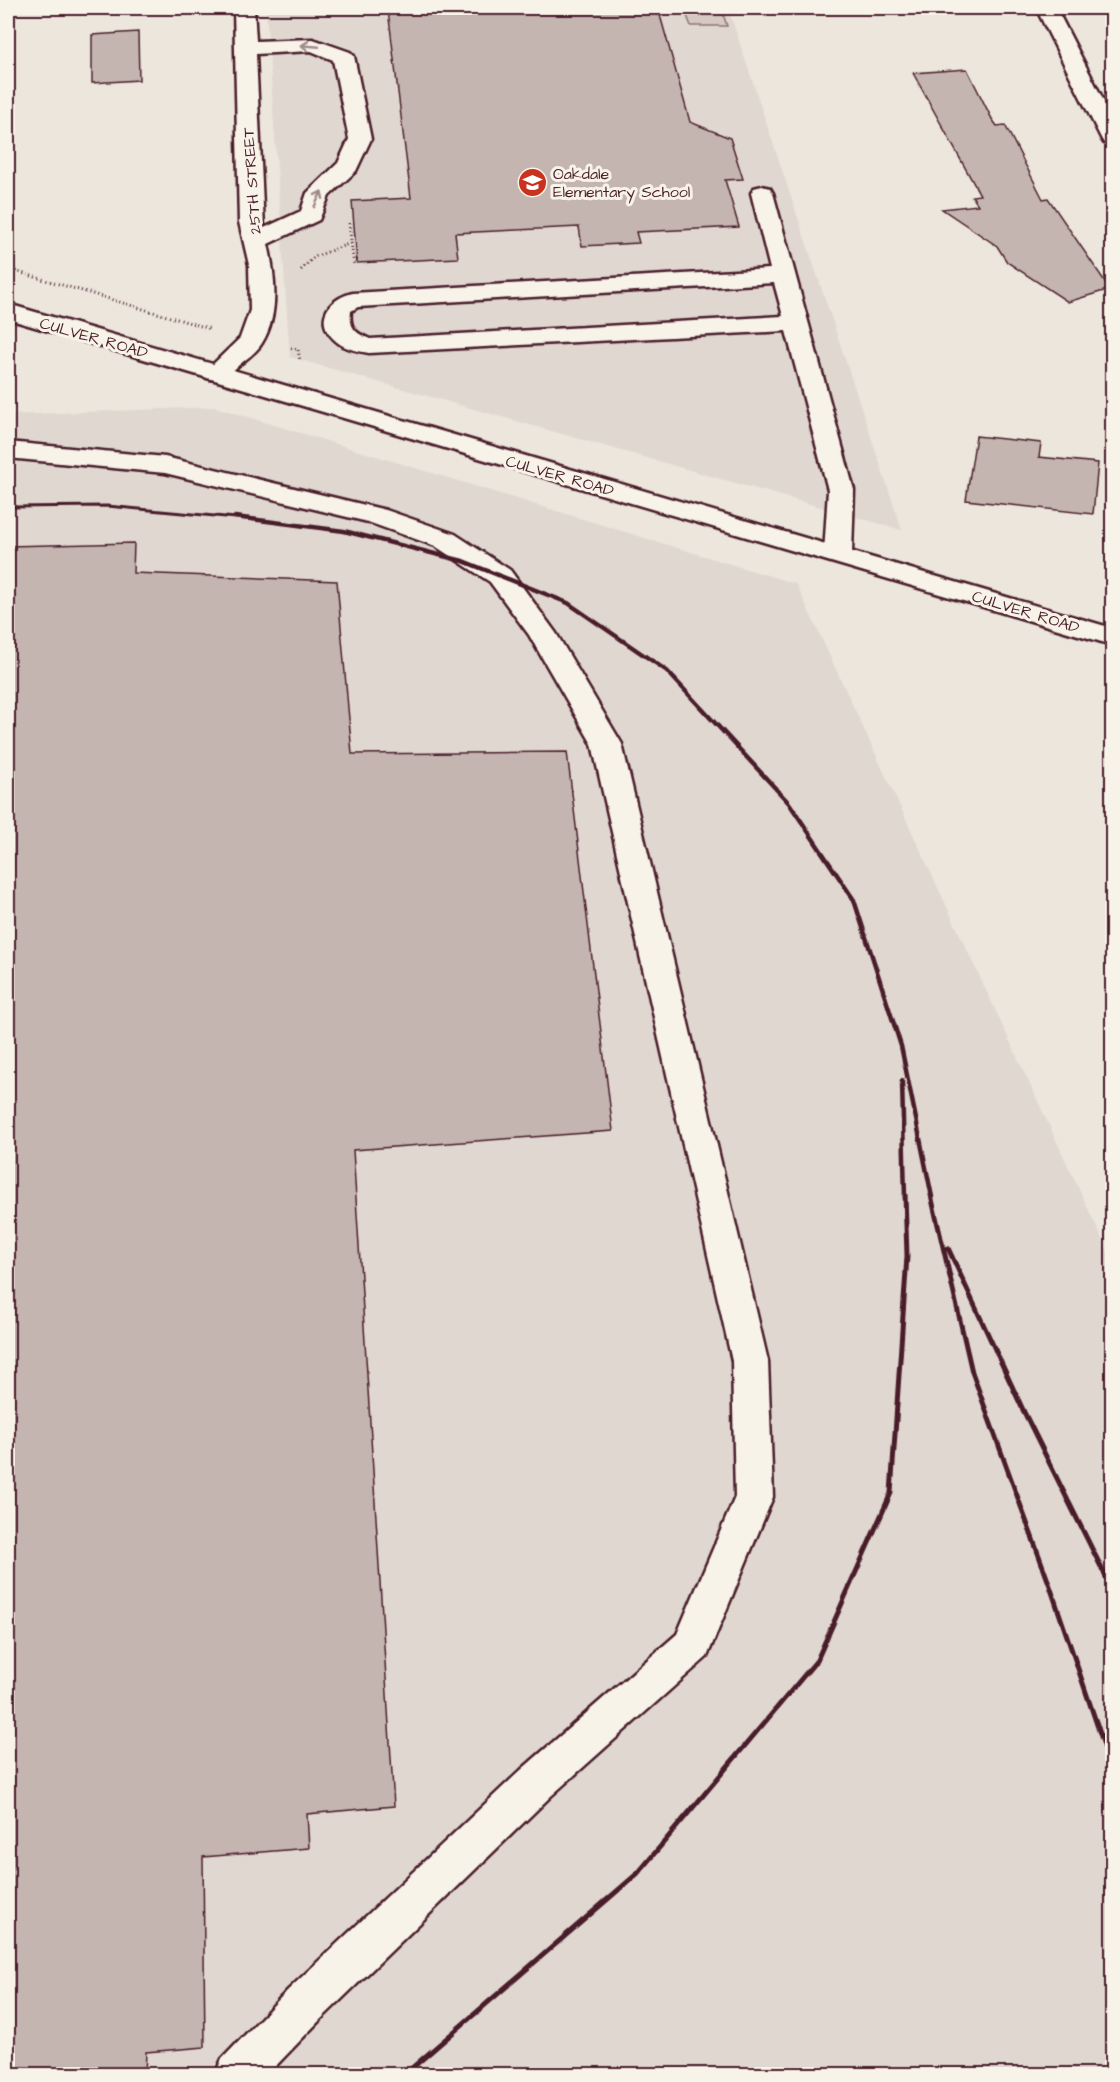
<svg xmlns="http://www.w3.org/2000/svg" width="1120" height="2082" viewBox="0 0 1120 2082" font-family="'Architects Daughter',sans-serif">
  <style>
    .built { fill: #e0d7d0 }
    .green { fill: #d5c9c2; stroke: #907476; stroke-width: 1.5 }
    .building { fill: #c4b5b0; stroke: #4a1f2b; stroke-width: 1.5 }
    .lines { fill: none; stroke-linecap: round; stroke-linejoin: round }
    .minor-casing { stroke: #4a1f2b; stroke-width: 5 }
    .major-casing { stroke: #4a1f2b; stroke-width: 5 }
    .path { stroke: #4a1f2b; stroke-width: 3; stroke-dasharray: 1 3; stroke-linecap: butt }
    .minor { fill: #f7f3e8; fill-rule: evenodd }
    .major { fill: #f7f3e8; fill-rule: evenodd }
    .rail-far2 { stroke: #4a1f2b; stroke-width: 3 }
    .rail-far1 { stroke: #4a1f2b; stroke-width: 4.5 }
    .rail { stroke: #4a1f2b; stroke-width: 5 }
    .oneway { stroke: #a0898a }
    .labels { text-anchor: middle; stroke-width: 6; stroke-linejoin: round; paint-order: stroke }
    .far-poi-label { font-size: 16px; fill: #4a1f2b; stroke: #f7f3e8; text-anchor: start }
    .far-street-label { font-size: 16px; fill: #4a1f2b; stroke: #f7f3e8 }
  </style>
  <rect width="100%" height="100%" fill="#ece6dd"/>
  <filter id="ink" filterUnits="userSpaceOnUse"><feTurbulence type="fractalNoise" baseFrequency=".0167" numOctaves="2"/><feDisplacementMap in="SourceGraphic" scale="12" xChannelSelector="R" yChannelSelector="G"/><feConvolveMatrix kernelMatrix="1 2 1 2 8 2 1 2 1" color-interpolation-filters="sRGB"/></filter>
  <g filter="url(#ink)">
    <path class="built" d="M266,8H728L902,530L290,357Z
      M215,407L796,584L1112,1260V2074H8V415Z"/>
    <path class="green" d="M684,8H721L727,26H691Z"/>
    <path class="building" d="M439,8H658L690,122L730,138L743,179L725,180L739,227L636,232L639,243L582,246L579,227L455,233L458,258L357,263L352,201L411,198L388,10Z
      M138,32L139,80L92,83V35Z
      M967,69L992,119L997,126L1005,125L1043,199L1048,198L1110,289L1068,302L1007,262L997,246L942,209L978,205L972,196L980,195L913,73Z
      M976,436L1041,443L1039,457L1098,463L1093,514L966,500Z
      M134,543L133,573L337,581L352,754L567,752L613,1131L353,1150L394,1806L307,1814L309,1848L203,1857L205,2047L146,2052L145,2074H8V546Z"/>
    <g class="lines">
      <defs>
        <path id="minor" d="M234,8H254L256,41L313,39L350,52L354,56L371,139L356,171L329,196L319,220L268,244C275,275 280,314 262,343C257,352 246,359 239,365C228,375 222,382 207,378L204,373L240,338L250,310L249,265L239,222ZM311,51L333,60L349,139L338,163L307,193L301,211L264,228L256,54Z
          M1036,8H1056L1112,117V144L1104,143L1101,138Z
          M762,186L770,188L773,193L854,490L852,554L848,560L838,562L828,560L824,554L828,490L786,331L369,353C358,351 346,349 337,342C313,322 327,299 353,293L770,269L751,193L754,188ZM774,283L783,316L370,339C355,333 349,328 351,311L358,307Z
          M8,442L165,457L386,510L455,534L510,570L556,633L622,744L768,1361L773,1497L707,1657L551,1796L320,2020L268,2074H215L222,2059L288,1990L521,1770L677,1634L735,1497L732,1361L592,744L529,635L490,582L435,546L368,522L165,473L8,458Z"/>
        <path id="major" d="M8,304L1112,628V645L8,319Z"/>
      </defs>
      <use href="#minor" class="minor-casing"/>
      <use href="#major" class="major-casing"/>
      <path class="path" d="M349,223L354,266
        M8,269L211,329
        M301,270L314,257L351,243
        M291,348L298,349L300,361"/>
      <use href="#minor" class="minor"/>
      <use href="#major" class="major"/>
      <path class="rail-far2" d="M8,507L107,506L247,519"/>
      <path class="rail-far1" d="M235,517L344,531L463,561L568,603L667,671L789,803L854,900L901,1046L932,1197
        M902,1081L905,1197"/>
      <path class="rail" d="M931,1195L972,1372L1050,1586L1112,1769
        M948,1248L1024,1412L1112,1589
        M405,2074L638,1873L817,1660L891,1493L907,1256L905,1195"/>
    </g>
    <defs><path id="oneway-shaft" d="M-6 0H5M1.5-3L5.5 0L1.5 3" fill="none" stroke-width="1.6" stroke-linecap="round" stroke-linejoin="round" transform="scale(1.5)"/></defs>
    <g class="oneway">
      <use href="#oneway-shaft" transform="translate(310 46) rotate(-175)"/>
      <use href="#oneway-shaft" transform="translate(318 199) rotate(-65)"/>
    </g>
  </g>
  <defs>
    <symbol id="school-disc" viewBox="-11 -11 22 22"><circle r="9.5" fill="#c8321e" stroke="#f7f3e8"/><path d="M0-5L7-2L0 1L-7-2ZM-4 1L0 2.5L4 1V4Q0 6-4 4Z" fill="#fff"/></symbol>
  </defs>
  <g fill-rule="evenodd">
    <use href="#school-disc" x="516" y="166" width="33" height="33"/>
  </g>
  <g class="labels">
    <g class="far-poi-label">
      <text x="553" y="179">Oakdale<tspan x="553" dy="18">Elementary School</tspan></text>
    </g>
    <g class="far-street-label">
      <text transform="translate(251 181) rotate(-94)" y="6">25TH STREET</text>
      <text transform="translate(94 337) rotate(16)" y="6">CULVER ROAD</text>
      <text transform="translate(560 475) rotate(16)" y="6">CULVER ROAD</text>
      <text transform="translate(1026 611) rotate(17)" y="6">CULVER ROAD</text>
    </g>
  </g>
  <rect width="1120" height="2082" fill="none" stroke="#f7f3e8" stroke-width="30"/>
  <rect x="15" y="15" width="1090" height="2052" fill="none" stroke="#4a1f2b" stroke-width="2" filter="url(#ink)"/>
</svg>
